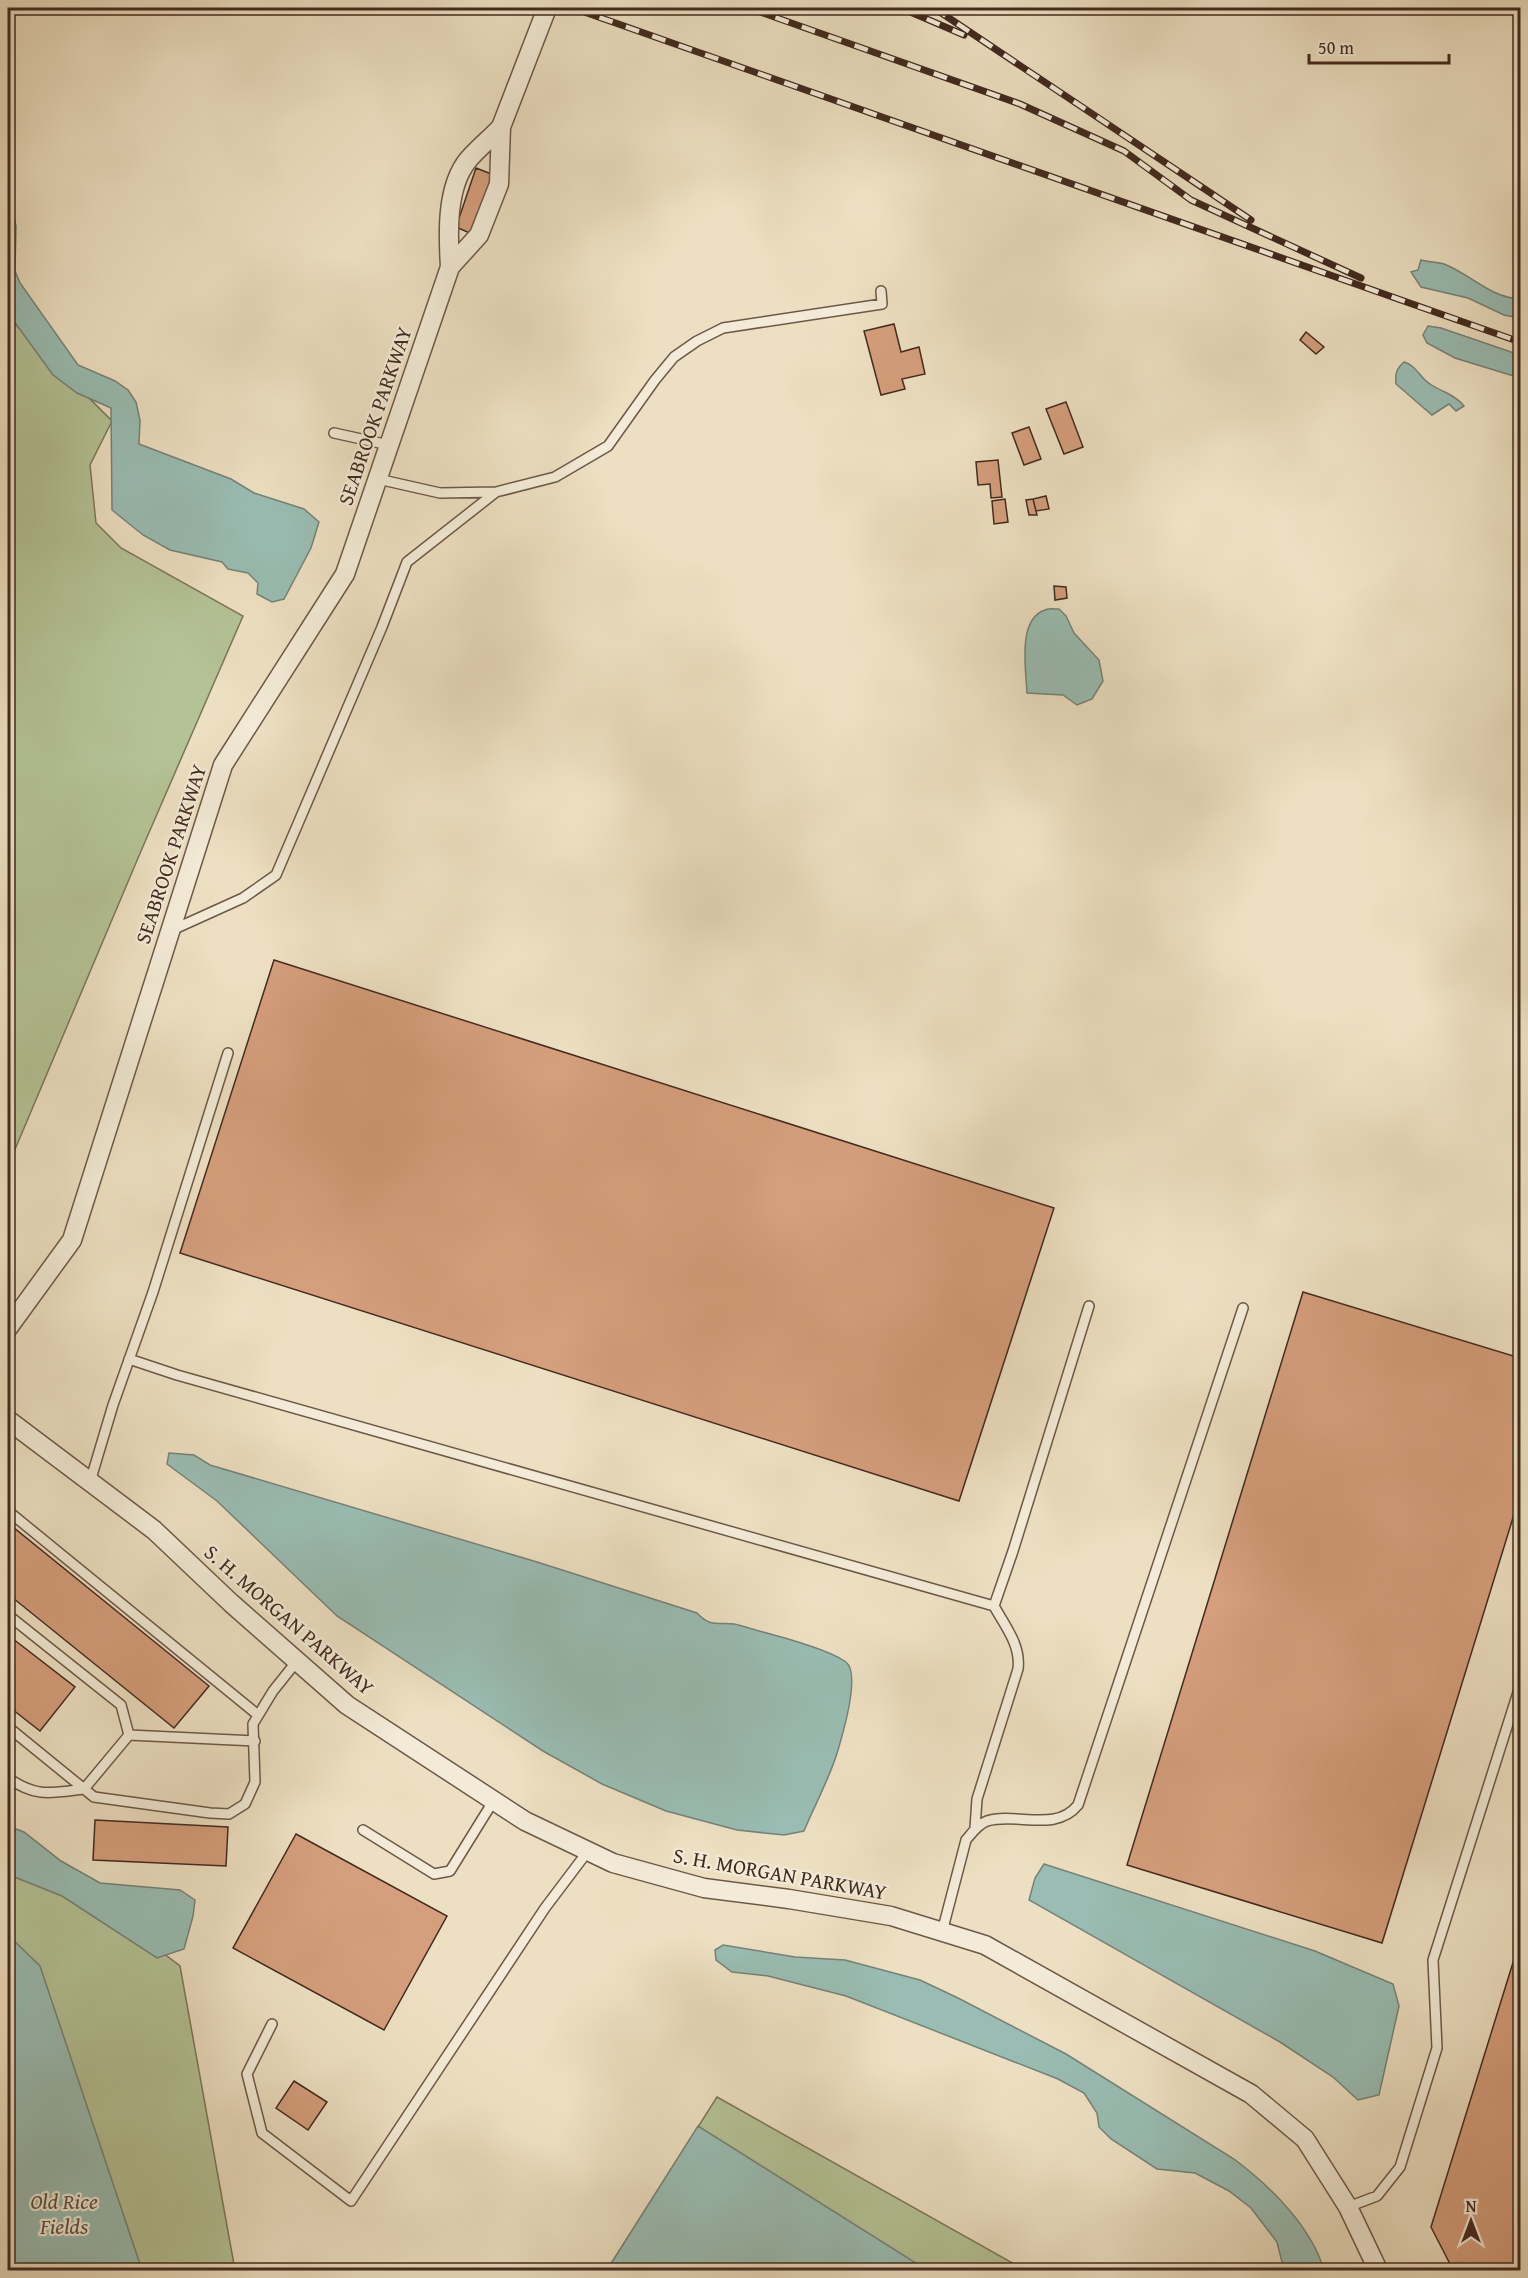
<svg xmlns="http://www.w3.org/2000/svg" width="1528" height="2278" viewBox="0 0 1528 2278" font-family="'Gentium Book Plus',serif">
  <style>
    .green { fill: #b4c396; stroke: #7b765a; stroke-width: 1.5 }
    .water { fill: #99bdb3; stroke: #768278; stroke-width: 1.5 }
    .building { fill: #d59e7c; stroke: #422a1f; stroke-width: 1.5 }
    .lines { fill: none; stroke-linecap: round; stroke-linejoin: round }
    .lane-casing { stroke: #6d5848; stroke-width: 12 }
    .street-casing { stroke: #6d5848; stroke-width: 21 }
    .lane { stroke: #f3ebd7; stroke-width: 9 }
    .street { stroke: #f3ebd7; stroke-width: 18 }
    .rail-casing { stroke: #422a1f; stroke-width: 7 }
    .rail { stroke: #f3ebd7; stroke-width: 4.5; stroke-dasharray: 14; stroke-linecap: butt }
    .labels { text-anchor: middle; stroke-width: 4.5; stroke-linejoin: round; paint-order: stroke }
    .street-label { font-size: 21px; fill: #422a1f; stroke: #f3ebd7 }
    .water-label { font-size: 22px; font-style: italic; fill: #584f44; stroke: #f3ebd7 }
  </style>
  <rect width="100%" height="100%" fill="#ede0c2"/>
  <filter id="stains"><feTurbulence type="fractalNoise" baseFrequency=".00333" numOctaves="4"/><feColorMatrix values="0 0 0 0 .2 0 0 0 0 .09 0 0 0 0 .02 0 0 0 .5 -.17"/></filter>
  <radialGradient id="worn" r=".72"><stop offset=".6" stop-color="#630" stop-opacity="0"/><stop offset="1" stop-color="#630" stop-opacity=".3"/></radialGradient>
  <path class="green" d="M8,317L112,421L90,465L96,523L121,548L243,616L141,851L8,1166Z
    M8,1836L180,1966L235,2270H8Z
    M717,2097L1025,2270H607Z"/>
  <path class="water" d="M8,189L16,226L15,271L20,283L78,365L115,381L128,390L136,402L140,420L139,444L231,479L254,493L304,509L319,522L311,548L284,599L272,602L257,594L258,583L248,573L228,569L222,562L170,550L143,535L112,510L111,408L77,393L53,375L8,313Z
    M1421,260C1429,262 1437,262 1444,264C1470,274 1491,298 1520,299V318L1504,315L1468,298L1421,287L1411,272L1418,270Z
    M1428,326L1441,328L1520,355V378L1455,358L1427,343L1423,335Z
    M1404,362C1416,365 1420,378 1430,384C1442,392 1454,394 1464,406L1456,411L1449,404L1432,415L1396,384C1395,374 1396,369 1404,362Z
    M1059,609L1066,616L1074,633L1099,660L1103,681L1092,699L1077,705L1063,695L1027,693C1026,670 1017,619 1045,610C1049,608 1055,609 1059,609Z
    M169,1453L194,1455L210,1465L537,1562L697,1613C714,1631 721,1619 742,1626C768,1634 825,1647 846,1662C861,1674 843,1733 838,1750C830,1778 815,1804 804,1831L784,1835L737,1830L666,1811L602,1784L543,1751L337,1616L217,1501L167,1464Z
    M11,1827L24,1832L61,1861L100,1883L180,1890L195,1900L193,1916L184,1949L157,1958L62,1896L12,1876L8,1872V1830Z
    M1044,1864L1315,1951L1393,1984L1399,2006L1379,2095L1358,2100L1333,2077L1280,2042L1029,1900L1035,1878Z
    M8,1935L40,1966L142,2270H8Z
    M723,1945L795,1957L845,1960L920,1980L958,1998L1066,2054L1234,2159C1270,2186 1311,2226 1324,2270H1284L1277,2242L1251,2208L1229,2191L1195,2173L1157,2169L1111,2139L1099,2127L1097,2113L1084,2093L1058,2079L846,1996L768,1976L732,1972L716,1960L715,1950Z
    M698,2126L927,2270H607Z"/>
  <path class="building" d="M476,168L494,175L472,234L456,227Z
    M894,324L901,352L919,347L925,374L902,379L905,389L881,395L864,331Z
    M1306,332L1324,347L1316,354L1300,340Z
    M1066,402L1083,447L1064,454L1046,409Z
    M1029,427L1041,459L1024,465L1012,433Z
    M998,460L1002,497L991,498L990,484L978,485L976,462Z
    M1046,496L1049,509L1036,511L1033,499Z
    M1005,499L1008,522L994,524L992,501Z
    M1033,499L1037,515H1029L1026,500Z
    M1054,586L1066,587L1067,598L1055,600Z
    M274,960L1054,1208L959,1501L180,1253Z
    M1303,1292L1520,1358V1495L1382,1943L1127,1865Z
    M8,1523L209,1686L174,1728L8,1594Z
    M8,1635L75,1687L40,1731L8,1706Z
    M95,1820L228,1827L226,1866L93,1860Z
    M296,1834L447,1916L384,2030L233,1948Z
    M1520,1940V2270H1457L1459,2267L1450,2264L1431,2227Z
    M294,2081L327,2102L308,2130L276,2108Z"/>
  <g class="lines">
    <defs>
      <path id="lane" d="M334,433L389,445
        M378,479L440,493L496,492L555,477L608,446L655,380L674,357L697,341L723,328L882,304L881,291
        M170,931L243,898L276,875L382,627L407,562L496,492
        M129,1359L177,1375L994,1606
        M90,1482L113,1405L153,1292L228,1053
        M8,1511L258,1715
        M8,1615L121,1705L129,1735L84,1789C51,1793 37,1798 8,1778
        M8,1727L94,1797L210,1813L229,1814L245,1804L255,1782L253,1724L273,1691L297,1661
        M129,1735L255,1741
        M975,1828L977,1799L1018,1669C1021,1645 1005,1626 994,1606L1013,1551L1089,1306
        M363,1830L434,1874L450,1871L494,1800
        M942,1932L966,1840C972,1833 978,1824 987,1821C1017,1812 1055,1833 1078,1805L1243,1308
        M272,2024L247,2074L262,2133L351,2201L545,1908L588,1851
        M1348,2207L1377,2196L1400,2167L1437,2048L1433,1960L1520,1686"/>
      <path id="street" d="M450,267C448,234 446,187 468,160C478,148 491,138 501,127
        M8,1328L72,1240L223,765L345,574L450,267L479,235L499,184L501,127L547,8
        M8,1420L154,1530L231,1603L347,1705L525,1821L613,1863L704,1888L789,1899L891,1916L985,1945L1251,2094L1305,2139L1348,2207L1378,2270"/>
    </defs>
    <use href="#lane" class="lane-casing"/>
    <use href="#street" class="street-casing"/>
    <use href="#lane" class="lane"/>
    <use href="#street" class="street"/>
    <defs>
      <path id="rail" d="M573,8L1520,342
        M749,8L1020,104L1124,151L1191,200L1361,278
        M901,8L964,35
        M934,8L1251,220"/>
    </defs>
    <use href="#rail" class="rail-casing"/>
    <use href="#rail" class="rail"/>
  </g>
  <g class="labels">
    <g class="street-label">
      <text transform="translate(375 416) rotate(-71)" y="7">SEABROOK PARKWAY</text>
      <text transform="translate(171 854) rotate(-72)" y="7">SEABROOK PARKWAY</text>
      <text transform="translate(289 1620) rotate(41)" y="7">S. H. MORGAN PARKWAY</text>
      <text transform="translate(780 1874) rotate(10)" y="7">S. H. MORGAN PARKWAY</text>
    </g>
    <g class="water-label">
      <text x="64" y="2209">Old Rice<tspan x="64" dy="25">Fields</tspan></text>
    </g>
  </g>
  <rect width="1528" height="2278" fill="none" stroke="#ede0c2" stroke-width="30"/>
  <rect x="9" y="9" width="1510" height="2260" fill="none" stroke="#422a1f" stroke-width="3"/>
  <rect x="15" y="15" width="1498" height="2248" fill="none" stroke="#422a1f" stroke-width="1.5"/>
  <g transform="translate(1471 2221)" stroke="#f3ebd7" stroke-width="4.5" paint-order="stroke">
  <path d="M0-4.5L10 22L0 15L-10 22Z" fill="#422a1f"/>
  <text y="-9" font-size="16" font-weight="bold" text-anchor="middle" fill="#422a1f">N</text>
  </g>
  <path d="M1309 54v9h140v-9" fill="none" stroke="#422a1f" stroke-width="3"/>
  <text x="1318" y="54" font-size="18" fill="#422a1f" stroke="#f3ebd7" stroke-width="4.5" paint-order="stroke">50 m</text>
  <rect width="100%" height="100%" filter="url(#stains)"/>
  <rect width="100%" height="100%" fill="url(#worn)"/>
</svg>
